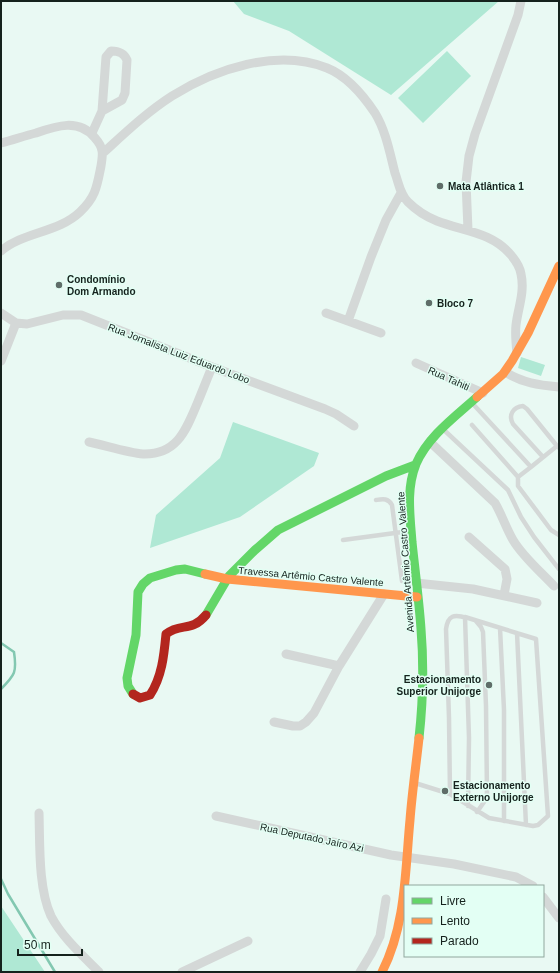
<svg xmlns="http://www.w3.org/2000/svg" width="560" height="973" viewBox="0 0 560 973" font-family="Arial,sans-serif">
  <style>
    .green { fill: #afe8d4 }
    .lines { fill: none; stroke-linecap: round; stroke-linejoin: round }
    .stream { stroke: #83c8b1; stroke-width: 2.5 }
    .lane { stroke: #d4d8d7; stroke-width: 4.5 }
    .street { stroke: #d4d8d7; stroke-width: 9 }
    .fast { stroke: #63d668; stroke-width: 9 }
    .slow { stroke: #ff974d; stroke-width: 9 }
    .jam { stroke: #b3261e; stroke-width: 9 }
    .poi-dot { fill: #5f6d68; stroke: #e3fff4; stroke-width: 1.5 }
    .labels { text-anchor: middle; stroke-width: 3; stroke-linejoin: round; paint-order: stroke }
    .poi-label { font-size: 10px; font-weight: bold; fill: #15221d; stroke: #e3fff4; text-anchor: start }
    .street-label { font-size: 10px; fill: #15221d; stroke: #e3fff4 }
  </style>
  <rect width="100%" height="100%" fill="#e9f9f3"/>
  <path class="green" d="M233,1H499L391,95L289,31L244,14Z
    M447,51L471,76L423,123L398,98Z
    M521,357L545,365L541,376L518,368Z
    M233,422L319,453L314,466L240,517L150,548L156,515L220,458Z
    M1,906L45,972H1Z"/>
  <g class="lines">
    <path class="stream" d="M1,643L14,652C17,672 15,675 1,689
      M1,879L8,894L55,972"/>
    <path class="lane" d="M473,404L531,467L518,477V486L551,530L559,535
      M472,425L518,477
      M444,430L508,490L521,517L534,537L559,569
      M543,457L513,424C508,415 513,407 523,406L527,409L557,446
      M531,467L557,446L559,448
      M376,500C383,499 388,498 392,505L402,581
      M343,540L410,531
      M476,621L481,627L483,632L486,706L487,795L484,802L477,812
      M500,628L504,710V821
      M517,633L526,825
      M415,783L450,794L489,818L533,826L538,825L548,816L536,639L465,617L469,738L468,806
      M450,794L449,718L446,629C448,615 454,614 467,618"/>
    <path class="street" d="M92,133L102,111L106,57L111,51C119,51 124,53 127,60L125,93L122,100L102,111
      M1,143C13,140 24,136 36,133C56,126 79,118 95,138C104,148 103,154 101,166C97,186 96,197 80,212C58,233 23,232 1,251
      M103,153C125,133 147,112 172,96C215,69 277,48 327,68C347,76 363,95 375,113C386,131 390,154 395,173C399,184 400,194 408,202C416,210 427,217 437,221C463,231 492,232 511,255C516,261 520,267 521,274C525,292 518,308 516,325C515,334 516,344 517,353
      M468,230L466,182L469,156L475,134L518,15L521,1
      M1,313L16,323L27,324L63,315H81L212,367L325,409L336,414L354,426
      M326,313L348,321
      M381,333L348,321L371,257L386,220L401,193
      M1,361L16,323
      M416,363L483,393
      M505,372C523,383 538,385 559,387
      M89,442C104,445 128,453 143,454C177,455 186,430 197,404C202,392 207,379 212,367
      M430,442L495,503C502,515 506,528 513,540C523,557 541,572 554,586
      M469,537L505,569L507,579L504,595
      M416,583L473,589L537,603
      M286,654L339,666
      M274,722L293,726H300L306,722L314,713L339,666L384,594
      M39,813C40,843 38,888 51,916C62,937 82,955 99,972
      M216,816L391,855L454,864L516,877L533,886
      M543,897L559,918
      M182,972L248,941
      M360,972L371,954L380,936L386,899"/>
    <path class="fast" d="M206,615L229,576L255,550L278,530L386,476L415,465
      M133,694L128,686L127,678L136,635L138,592L143,584L150,578L176,570L185,569L205,574
      M419,738C423,702 424,666 421,629C419,600 415,571 412,542C410,515 406,489 416,464C428,436 456,416 477,397"/>
    <path class="slow" d="M477,397L503,374L512,361L528,333L559,266
      M205,574L227,579L417,597
      M382,972C406,925 405,872 410,820C412,793 416,766 419,738"/>
    <path class="jam" d="M133,694L140,698L150,695C162,677 164,655 166,634C181,622 191,633 206,615"/>
  </g>
  <g class="poi-dot">
    <circle cx="440" cy="186" r="4"/>
    <circle cx="59" cy="285" r="4"/>
    <circle cx="429" cy="303" r="4"/>
    <circle cx="489" cy="685" r="4"/>
    <circle cx="445" cy="791" r="4"/>
  </g>
  <g class="labels">
    <g class="poi-label">
      <text x="448" y="190">Mata Atlântica 1</text>
      <text x="67" y="283">Condomínio<tspan x="67" dy="12">Dom Armando</tspan></text>
      <text x="437" y="307">Bloco 7</text>
      <text x="481" y="683" text-anchor="end">Estacionamento<tspan x="481" dy="12">Superior Unijorge</tspan></text>
      <text x="453" y="789">Estacionamento<tspan x="453" dy="12">Externo Unijorge</tspan></text>
    </g>
    <g class="street-label">
      <text transform="translate(179 353) rotate(21)" y="4">Rua Jornalista Luiz Eduardo Lobo</text>
      <text transform="translate(449 378) rotate(24)" y="4">Rua Tahiti</text>
      <text transform="translate(405 562) rotate(-94)" y="4">Avenida Artêmio Castro Valente</text>
      <text transform="translate(311 576) rotate(5)" y="4">Travessa Artêmio Castro Valente</text>
      <text transform="translate(312 837) rotate(12)" y="4">Rua Deputado Jaíro Azi</text>
    </g>
  </g>
  <rect width="560" height="973" fill="none" stroke="#15221d" stroke-width="4"/>
  <rect x="404" y="885" width="140" height="72" fill="#e3fff4" stroke="#91a79e"/>
  <rect x="412" y="898" width="20" height="6" fill="#63d668" stroke="#91a79e"/>
  <text x="440" y="905" font-size="12" fill="#15221d">Livre</text>
  <rect x="412" y="918" width="20" height="6" fill="#ff974d" stroke="#91a79e"/>
  <text x="440" y="925" font-size="12" fill="#15221d">Lento</text>
  <rect x="412" y="938" width="20" height="6" fill="#b3261e" stroke="#91a79e"/>
  <text x="440" y="945" font-size="12" fill="#15221d">Parado</text>
  <path d="M18 949v6h64v-6" fill="none" stroke="#15221d" stroke-width="2"/>
  <text x="24" y="949" font-size="12" fill="#15221d" stroke="#e3fff4" stroke-width="3" paint-order="stroke">50 m</text>
</svg>
